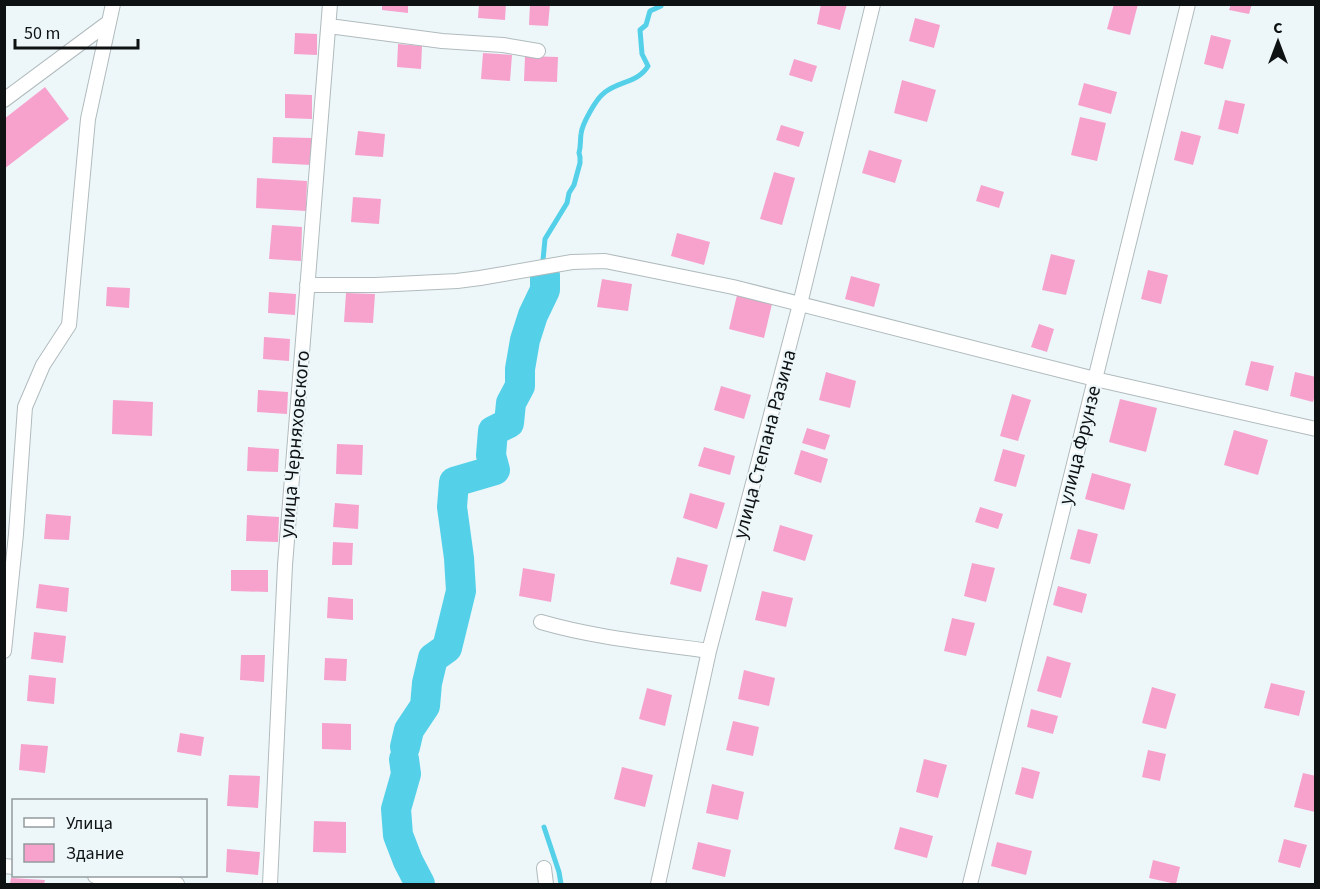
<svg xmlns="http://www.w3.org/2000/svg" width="1320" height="889" viewBox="0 0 1320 889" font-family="'Source Sans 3',sans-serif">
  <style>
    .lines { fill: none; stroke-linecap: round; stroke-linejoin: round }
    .stream { stroke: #55d0e9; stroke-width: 5 }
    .river { stroke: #55d0e9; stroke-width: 30 }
    .building { fill: #f6a2cd }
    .minor-casing { stroke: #b1bbbd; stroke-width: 16 }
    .minor { stroke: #fff; stroke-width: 14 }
    .labels { text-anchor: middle; stroke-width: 4.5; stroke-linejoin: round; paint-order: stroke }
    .street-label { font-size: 20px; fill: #0f1213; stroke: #edf7f9 }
  </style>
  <rect width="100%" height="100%" fill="#edf7f9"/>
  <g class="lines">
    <path class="stream" d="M543,260L545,239L567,203L569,193L574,185L580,163V157L579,153C581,146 580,141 581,134C582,124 596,99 604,93C618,81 638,83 648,66L642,54L640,30L646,25L650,11L661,6L660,4
      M544,827L559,872L561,884"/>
    <path class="river" d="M405,747L409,730L425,706L427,683L433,658L447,648L461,591L459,558L452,507L454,482L495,470L491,455L493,431L509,423L511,403L520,386V369L525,340L533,315L545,290V275
      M404,759L406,774L396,809L398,835L408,861L420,884"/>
  </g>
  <path class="building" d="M382,4H408V13L382,10Z
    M479,4H506L505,20L478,18Z
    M530,4H550L548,26L529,25Z
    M821,4H847L840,30L817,24Z
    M1114,4H1138L1130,35L1107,29Z
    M1231,4H1252L1249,14L1229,10Z
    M915,18L940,25L934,48L909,41Z
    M295,33L317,34V55L294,54Z
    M1211,35L1231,40L1223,69L1204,64Z
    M398,44L422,46L421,69L397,67Z
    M483,53L512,55L510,81L481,79Z
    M525,56L558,57L557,82L524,81Z
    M794,59L817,66L812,82L789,75Z
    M902,80L936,90L927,122L894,113Z
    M1084,83L1117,92L1111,114L1078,105Z
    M45,87L69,119L4,169V119Z
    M285,94L312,95V119L285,118Z
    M1225,100L1245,104L1238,134L1218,129Z
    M1080,117L1106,123L1097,161L1071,155Z
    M781,125L804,132L799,147L776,140Z
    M358,131L385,134L383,157L355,155Z
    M1181,131L1201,136L1193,165L1174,160Z
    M273,137L312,138L311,165L272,163Z
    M869,150L902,160L895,183L862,173Z
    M774,172L795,178L782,225L760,219Z
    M257,178L307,181L306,211L256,208Z
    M981,185L1004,192L999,208L976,201Z
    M353,197L381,199L379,224L351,222Z
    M272,225L302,227L301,261L269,259Z
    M677,233L710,242L704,265L671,256Z
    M1051,254L1075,260L1066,295L1042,290Z
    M1148,270L1168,275L1161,304L1141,299Z
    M851,276L880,284L874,307L845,299Z
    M602,279L632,284L628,311L597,307Z
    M107,287L130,288L129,308L106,306Z
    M269,292L296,294L295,315L268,313Z
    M346,293L375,294L373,323L344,322Z
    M737,295L772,304L764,338L729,329Z
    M1039,324L1054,329L1047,352L1031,347Z
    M264,337L290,339L289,361L263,359Z
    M1251,361L1274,366L1268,391L1245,385Z
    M826,372L856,381L850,408L819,400Z
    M1295,372L1316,377V391L1313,402L1290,396Z
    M721,386L751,395L744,419L714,410Z
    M258,390L288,392L287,414L257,412Z
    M1012,394L1031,400L1018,441L1000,436Z
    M1120,399L1157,408L1146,452L1109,442Z
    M113,400L153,402L152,436L112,434Z
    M807,428L830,435L825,450L802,443Z
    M1234,430L1268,440L1258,475L1224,465Z
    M337,444L363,445L362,475L336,474Z
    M248,447L279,449L278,472L247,471Z
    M704,447L735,456L730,475L698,466Z
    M1003,449L1025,455L1016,487L994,481Z
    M801,450L828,459L821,483L794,474Z
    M1092,473L1131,484L1124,510L1085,499Z
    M690,493L725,503L717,529L683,518Z
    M335,503L359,505L358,529L333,527Z
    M980,507L1003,514L998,529L975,522Z
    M46,514L71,516L69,540L44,539Z
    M247,515L279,517L278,542L246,541Z
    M780,525L813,535L805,561L773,551Z
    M1078,529L1098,534L1090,564L1070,559Z
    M333,542L353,543L352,565H332Z
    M677,557L708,565L701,592L670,584Z
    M972,563L995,568L986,602L964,596Z
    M523,568L555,574L551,602L519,596Z
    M231,570H268V592L231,591Z
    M39,584L69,588L67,612L36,608Z
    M1058,586L1087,594L1082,613L1053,605Z
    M762,591L793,598L786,627L755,620Z
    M328,597L353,599V620L327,618Z
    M952,618L975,623L966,656L944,651Z
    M34,632L66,636L63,663L31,659Z
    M241,655H265L264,682L240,680Z
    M1047,656L1071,663L1061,698L1037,691Z
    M325,658L347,659L346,681L324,680Z
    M744,670L775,678L769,706L738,699Z
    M29,675L56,678L54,704L27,701Z
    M1271,683L1305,691L1299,716L1264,708Z
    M1152,687L1176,694L1166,729L1142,723Z
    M647,688L672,695L665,726L639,719Z
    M1031,709L1058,716L1053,734L1027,727Z
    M733,721L759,727L753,756L726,750Z
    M322,723L351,724V750L322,749Z
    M180,733L204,737L201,756L177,752Z
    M21,744L48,746L45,773L19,770Z
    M1148,750L1166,754L1160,781L1142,777Z
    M924,759L947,765L938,798L916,792Z
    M622,767L653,775L645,807L614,799Z
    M1022,767L1040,772L1033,799L1015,794Z
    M1303,773L1316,776L1315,812L1294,807Z
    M229,775L260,776L258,808L227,806Z
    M712,784L744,792L738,820L706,813Z
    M314,821L346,822V853L313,852Z
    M900,827L933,836L927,858L894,849Z
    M1284,839L1307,845L1300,868L1278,862Z
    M698,842L731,850L725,877L692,869Z
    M997,842L1032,851L1026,875L991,866Z
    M227,849L260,852L258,875L226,872Z
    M1153,860L1180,867L1176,884L1149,878Z
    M11,878L45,880L44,884H10Z"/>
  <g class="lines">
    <defs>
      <path id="minor" d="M329,26L442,41L503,45L538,51
        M4,100L109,22
        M307,285H376L457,281L480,278L572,262L605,261L733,287L1095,379L1316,429
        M541,622C596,638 653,643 709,651
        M4,651L16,534L25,407L43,365L69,325L88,119L113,4
        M4,866L14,867
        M544,868L546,884
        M95,876L177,884
        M270,884L285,565L330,4
        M658,884L709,651L800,304L873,4
        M970,884L1188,4"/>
    </defs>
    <use href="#minor" class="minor-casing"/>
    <use href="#minor" class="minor"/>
  </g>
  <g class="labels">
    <g class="street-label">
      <text transform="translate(294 444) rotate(-85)" y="7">улица Черняховского</text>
      <text transform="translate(764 444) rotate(-75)" y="7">улица Степана Разина</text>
      <text transform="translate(1079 445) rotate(-76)" y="7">улица Фрунзе</text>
    </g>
  </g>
  <rect width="1320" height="889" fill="none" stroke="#0f1213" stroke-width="12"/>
  <rect x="12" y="799" width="195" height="78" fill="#edf7f9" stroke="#949b9d" stroke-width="1.5"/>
  <rect x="24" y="818" width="30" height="9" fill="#ffffff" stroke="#949b9d" stroke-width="1.5"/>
  <text x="66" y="829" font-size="18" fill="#0f1213">Улица</text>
  <rect x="24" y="844" width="30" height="18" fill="#f6a2cd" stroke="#949b9d" stroke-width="1.5"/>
  <text x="66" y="859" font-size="18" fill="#0f1213">Здание</text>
  <g transform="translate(1278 42)" stroke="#edf7f9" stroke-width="4.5" paint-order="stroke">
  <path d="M0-4.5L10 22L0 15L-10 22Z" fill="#0f1213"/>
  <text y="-9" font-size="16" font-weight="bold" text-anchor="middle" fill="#0f1213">С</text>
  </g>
  <path d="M15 39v9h123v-9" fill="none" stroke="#0f1213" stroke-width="3"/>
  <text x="24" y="39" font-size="18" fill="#0f1213" stroke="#edf7f9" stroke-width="4.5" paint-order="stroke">50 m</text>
</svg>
